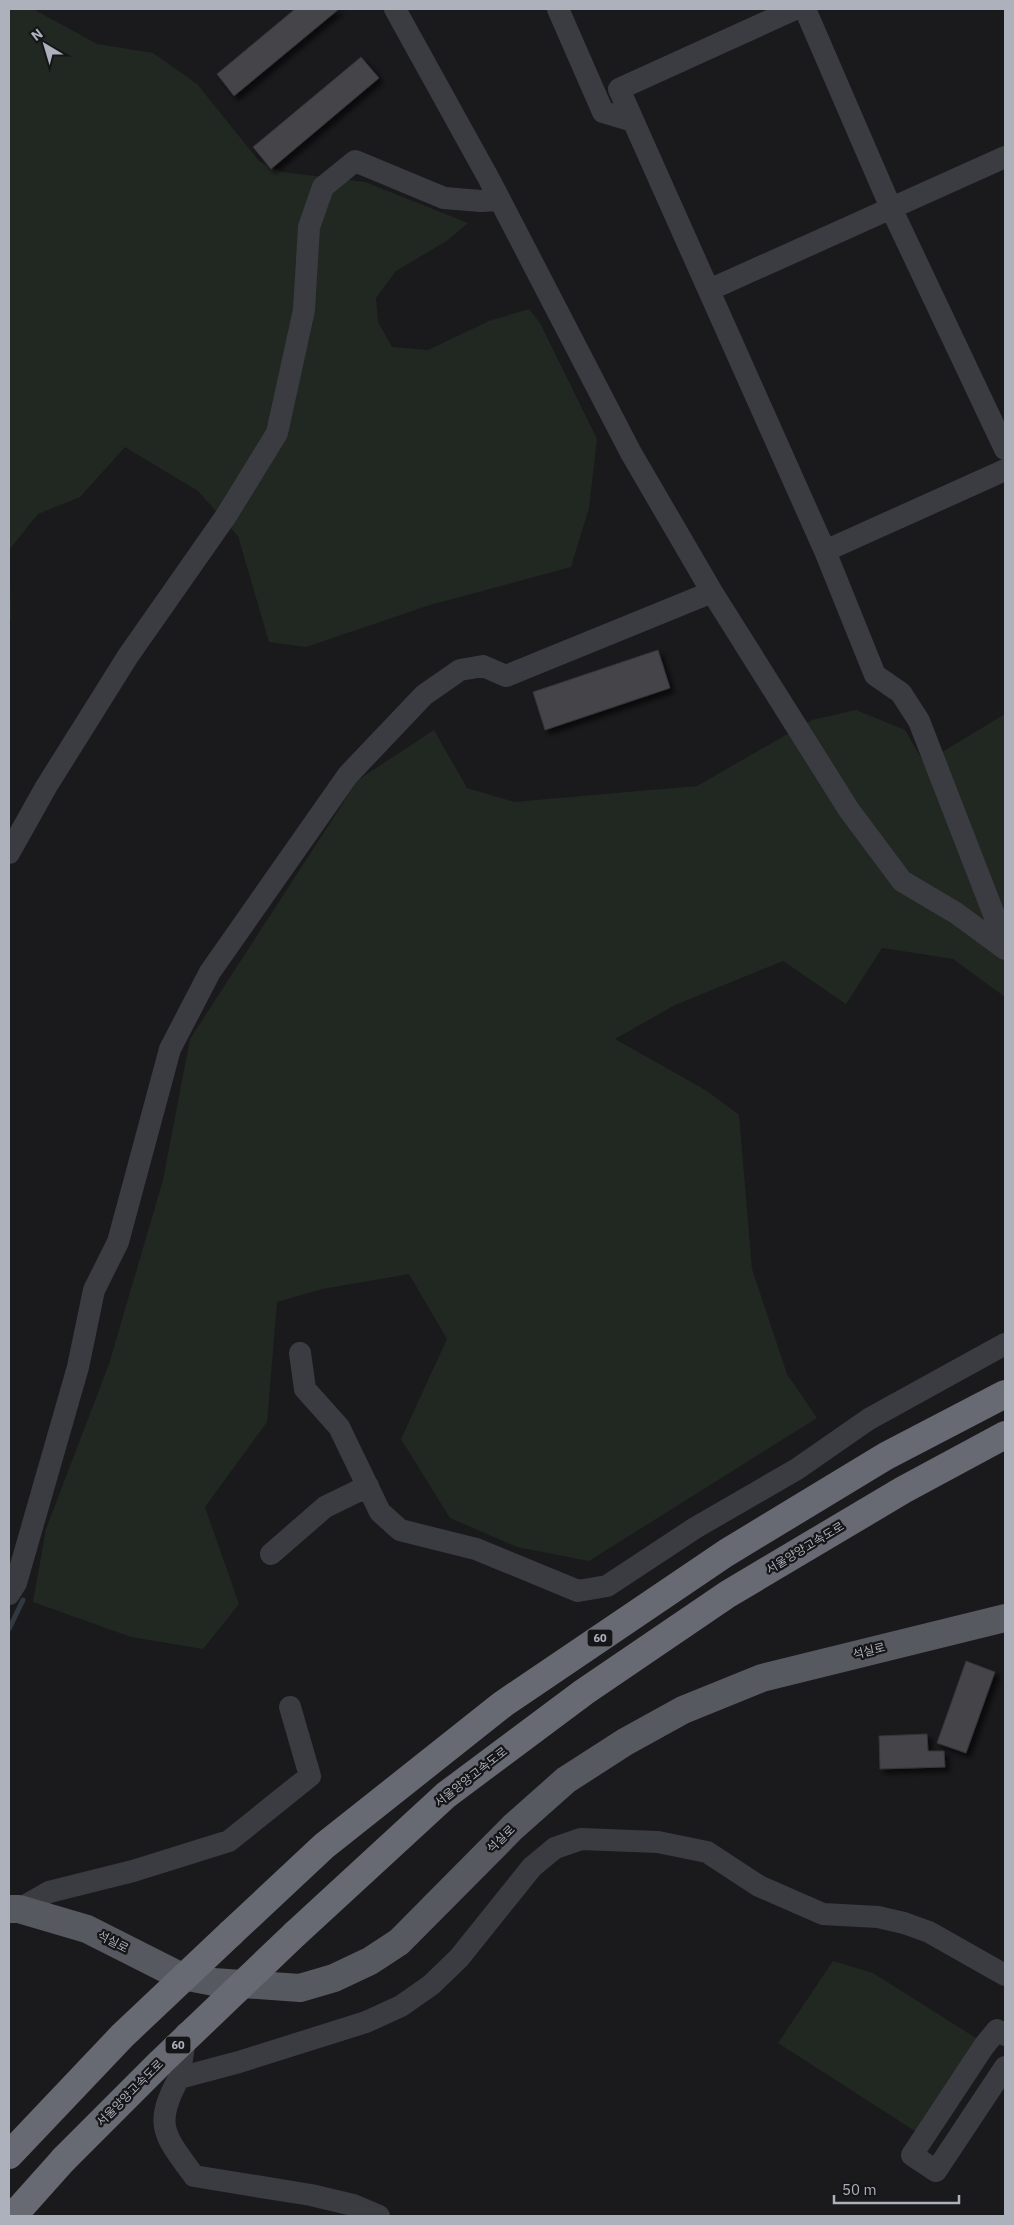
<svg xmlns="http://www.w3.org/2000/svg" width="1014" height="2225" viewBox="0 0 1014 2225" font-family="'IBM Plex Sans','Noto Sans KR',sans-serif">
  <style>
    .green { fill: #202821 }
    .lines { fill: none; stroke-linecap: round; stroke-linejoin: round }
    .stream { stroke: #303941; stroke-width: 5 }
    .building { fill: #444549; stroke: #343438; filter: url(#shadow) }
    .minor { stroke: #3b3c42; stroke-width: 22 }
    .major { stroke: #575960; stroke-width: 28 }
    .highway { stroke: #676a72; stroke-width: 28 }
    .highway-bridge { stroke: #676a72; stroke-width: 28 }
    .labels { text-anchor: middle; stroke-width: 4.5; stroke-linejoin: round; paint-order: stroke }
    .shield { fill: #151518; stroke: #7f828b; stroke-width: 1 }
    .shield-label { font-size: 11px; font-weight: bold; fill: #adb1bc }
    .street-label { font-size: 12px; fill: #adb1bc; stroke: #151518 }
  </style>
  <defs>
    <filter id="shadow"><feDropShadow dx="4.5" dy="4.5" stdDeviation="2.5" flood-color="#0009"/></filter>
  </defs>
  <rect width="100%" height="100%" fill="#1a1a1d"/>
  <path class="green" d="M9,9H33L97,44L153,53L197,84L259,161L282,172L365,182L468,223L448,240L396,271L376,298L378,322L392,347L428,350L489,321L529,309L540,323L597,439L589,508L571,567L430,605L306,647L269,642L238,536L198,491L125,447L80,497L38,514L9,550L11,616L9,627Z
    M856,710L905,730L924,763L1005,714V997L953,959L882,948L846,1004L783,961L675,1005L615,1039L707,1091L739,1115L752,1269L787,1374L817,1418L589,1561L517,1547L450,1518L401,1439L447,1339L409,1274L322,1289L277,1302L267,1422L205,1507L239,1604L203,1649L131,1637L33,1602L46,1529L109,1364L163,1180L190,1039L358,780L434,730L467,788L514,802L697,786L812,720Z
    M833,1961L873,1973L979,2040L918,2133L778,2043Z"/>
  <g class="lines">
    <path class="stream" d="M9,1629L23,1600"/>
  </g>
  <path class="building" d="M295,9H339L234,96L217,74Z
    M361,57L379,78L271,169L253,147Z
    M658,650L670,688L545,730L533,692Z
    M966,1661L995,1672L966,1753L937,1743Z
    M927,1734L928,1751H944L945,1767L880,1769L879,1736Z"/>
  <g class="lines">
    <path class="minor" d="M395,9L489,179L631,453L712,592L849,810L902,881L956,913L1005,949
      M558,9L603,112L633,121
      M795,9L619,89L825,551L875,675L901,693L919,721L1005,943
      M805,9L891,208L1005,449
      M709,290L1005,157
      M825,551L1005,470
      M9,853L46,787L128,656L226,516L277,433L304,310L309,227L323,187L355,161L444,198L481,201L499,200
      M300,1353L305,1389L339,1427L380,1512L400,1530L476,1549L578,1591L607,1586L695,1528L797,1469L869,1419L1005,1344
      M271,1554L325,1507L368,1486
      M9,1594L16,1583L78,1367L94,1290L118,1242L170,1049L210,972L348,775L424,695L460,670L483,666L506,676L712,592
      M19,1909L49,1892L133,1871L229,1841L310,1776L290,1707
      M186,2033L179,2078L239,2062L366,2022L401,2006L431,1985L459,1958L532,1867L555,1848L581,1839L658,1842L707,1852L759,1886L823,1914L878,1917L904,1923L929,1932L1005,1975
      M1005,2035L997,2030L984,2046L912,2155L936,2171L1005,2067
      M179,2078C153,2125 164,2135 194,2176L311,2195L353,2205L379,2216"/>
    <path class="major" d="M9,1909H19L87,1929L178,1975L214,1982L300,1988L334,1978L370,1961L399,1942L513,1827L566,1780L625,1742L683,1710L762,1678L1005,1618"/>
    <path class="highway" d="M231,1933L324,1846L503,1704L726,1553L886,1456L1005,1394
      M295,1934L446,1795L584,1692L728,1594L903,1490L1005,1435
      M13,2216L64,2159"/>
    <path class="highway-bridge" d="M9,2155L122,2036L231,1933
      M64,2159L161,2062L295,1934"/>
  </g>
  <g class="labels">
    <g class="shield">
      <rect x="587.5" y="1629.5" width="25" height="17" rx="4"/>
      <rect x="165.5" y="2036.5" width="25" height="17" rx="4"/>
    </g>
    <g class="shield-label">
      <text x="600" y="1642">60</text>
      <text x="178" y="2049">60</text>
    </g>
    <g class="street-label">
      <text transform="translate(805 1548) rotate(-31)" y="4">서울양양고속도로</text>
      <text transform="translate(869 1651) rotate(-14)" y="4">석실로</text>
      <text transform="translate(471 1777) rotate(-38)" y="4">서울양양고속도로</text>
      <text transform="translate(501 1839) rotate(-44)" y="4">석실로</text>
      <text transform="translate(113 1942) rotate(27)" y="4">석실로</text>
      <text transform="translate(130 2093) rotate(-45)" y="4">서울양양고속도로</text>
    </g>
  </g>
  <rect width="1014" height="2225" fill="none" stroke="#adb1bc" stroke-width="20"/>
  <g transform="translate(45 45) rotate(322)" stroke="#151518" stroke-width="4" paint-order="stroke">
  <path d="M0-4L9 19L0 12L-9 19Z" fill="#adb1bc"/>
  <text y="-8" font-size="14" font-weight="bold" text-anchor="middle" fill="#adb1bc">N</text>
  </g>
  <path d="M834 2195v8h125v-8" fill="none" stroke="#adb1bc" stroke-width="2.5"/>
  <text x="842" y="2195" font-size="15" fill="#adb1bc" stroke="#151518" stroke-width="4" paint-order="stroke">50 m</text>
</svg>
